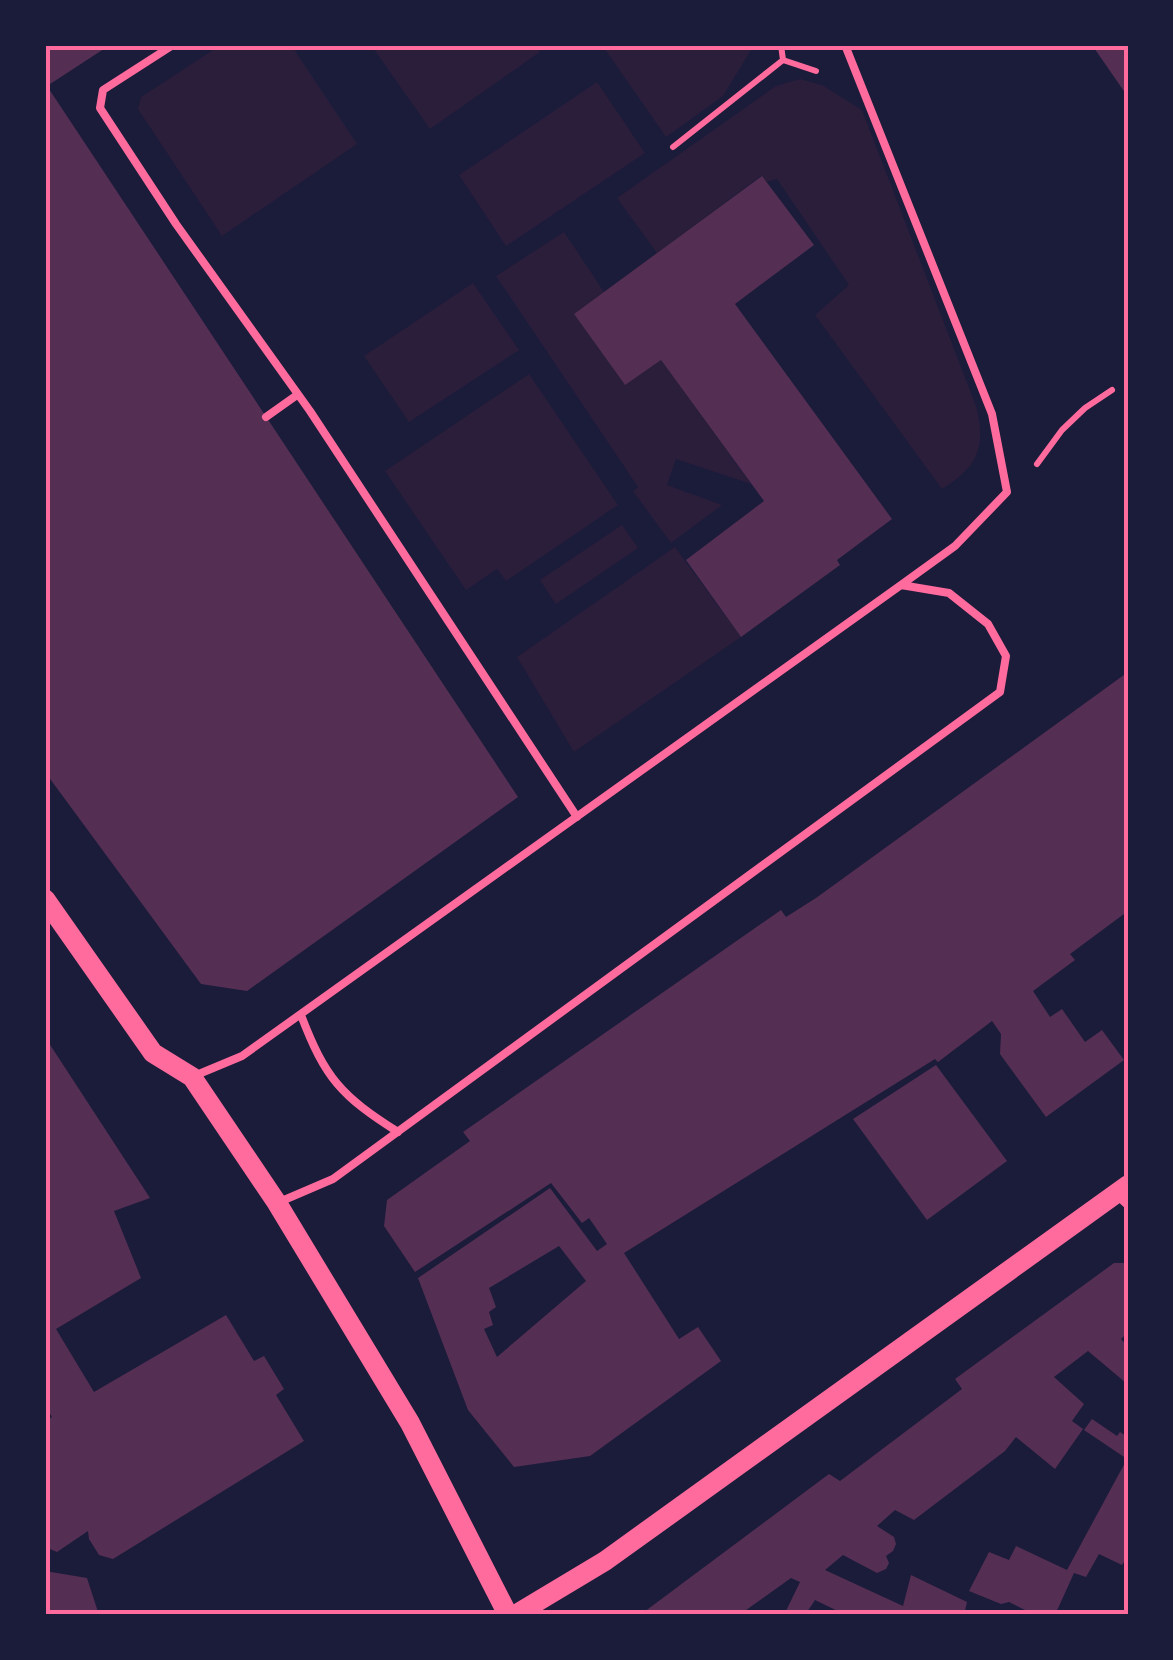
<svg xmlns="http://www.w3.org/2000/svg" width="1173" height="1660" viewBox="0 0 1173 1660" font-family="Poppins,sans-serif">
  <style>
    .green { fill: #2a1e3b }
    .building { fill: #542f53; fill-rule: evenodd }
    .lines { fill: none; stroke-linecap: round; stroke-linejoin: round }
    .path { stroke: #ff6b9d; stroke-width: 6 }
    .service { stroke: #ff6b9d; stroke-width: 8 }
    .minor { stroke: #ff6b9d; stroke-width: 10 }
    .secondary { stroke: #ff6b9d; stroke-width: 20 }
    .neatline { fill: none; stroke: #ff6b9d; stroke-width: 4 }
  </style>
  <rect width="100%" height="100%" fill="#1b1b3a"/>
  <path class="green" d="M221,45H291L357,144L222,236L138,109L141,97Z
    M371,45H535L540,52L430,129Z
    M602,45H754L723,96L666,137Z
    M800,79L822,85L862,110L976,406C987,447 977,468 942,489L815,315L849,285L777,179L767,182L761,176L657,253L617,198L776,86Z
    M597,82L645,153L506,246L459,175Z
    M564,232L604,292L574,314L624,384L661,360L751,484L676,459L667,485L722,505L671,543L633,491L638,487L496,276Z
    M473,283L519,350L409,422L364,356Z
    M529,374L618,505L506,581L497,569L466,590L385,471Z
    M622,525L638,548L556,604L540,580Z
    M675,547L741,637L574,752L517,657Z"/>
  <path class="building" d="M45,45H110L47,86L518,797L247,991L201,984L45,772Z
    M1092,45H1128V97Z
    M762,176L814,245L735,304L892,519L837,560L840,565L741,637L686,560L764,501L661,360L625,385L574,314Z
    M1128,672V911L1070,954L1075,960L1033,991L1050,1017L1062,1009L1085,1042L1102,1030L1124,1060L1046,1117L1000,1054L1001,1034L992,1021L938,1062L935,1059L624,1253L679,1339L698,1327L721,1361L590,1456L514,1467L468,1410L418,1278L550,1188L597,1251L607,1244L589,1218L582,1223L551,1183L415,1272L384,1226L387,1200L470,1141L463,1132L781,910L786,917L816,898ZM559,1246L586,1281L497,1357L484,1329L493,1325L489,1312L496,1307L489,1288Z
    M45,1037L150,1198L114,1211L141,1278L56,1329L94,1392L226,1315L254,1361L264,1356L284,1389L276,1395L304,1441L113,1559L99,1555L89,1539L88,1531L57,1552L45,1547V1468L50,1465L45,1464V1421L52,1417L45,1406Z
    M936,1065L1007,1161L927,1220L853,1119Z
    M1114,1263H1128V1332L1121,1339L1128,1347V1380L1126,1383L1088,1351L1054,1377L1084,1404L1072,1421L1083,1429L1055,1469L1016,1437L1005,1451L914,1520L895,1510L877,1526L894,1537L896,1544L893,1551L886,1556L889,1563L886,1569L877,1573L843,1555L825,1570L903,1606L911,1575L967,1602L964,1615H846L815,1600L805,1615H784L800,1582L791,1578L742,1613L744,1615H640L829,1474L840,1481L962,1389L955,1379Z
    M1092,1419L1117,1436L1120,1432L1128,1437V1556L1122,1565L1099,1554L1086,1577L1074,1573L1055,1615H1035L1009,1602L1001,1604L969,1591L989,1552L1009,1560L1016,1546L1067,1570L1127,1459L1084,1430Z
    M45,1571L87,1578L99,1615H45Z"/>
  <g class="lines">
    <path class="path" d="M781,45L783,60
      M783,60L816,71
      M673,147L783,60
      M1037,464L1062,430L1085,408L1112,390"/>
    <path class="service" d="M173,45L103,90L100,108L176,224L310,411L577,817
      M845,45L992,414L1007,492L955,546L901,585
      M266,417L297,395
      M301,1015C325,1078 341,1096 398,1132
      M194,1076L242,1056L901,585L949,593L988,624L1006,656L1000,692L333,1179L277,1203"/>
    <path class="minor" d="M1117,1194L1128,1204"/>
    <path class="secondary" d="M45,899L153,1053L192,1077L277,1203L410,1423L508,1615
      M515,1615L605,1561L1128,1185"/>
  </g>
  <rect width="1173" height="1660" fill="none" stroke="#1b1b3a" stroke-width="95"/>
  <rect x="48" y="48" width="1078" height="1564" class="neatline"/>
</svg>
